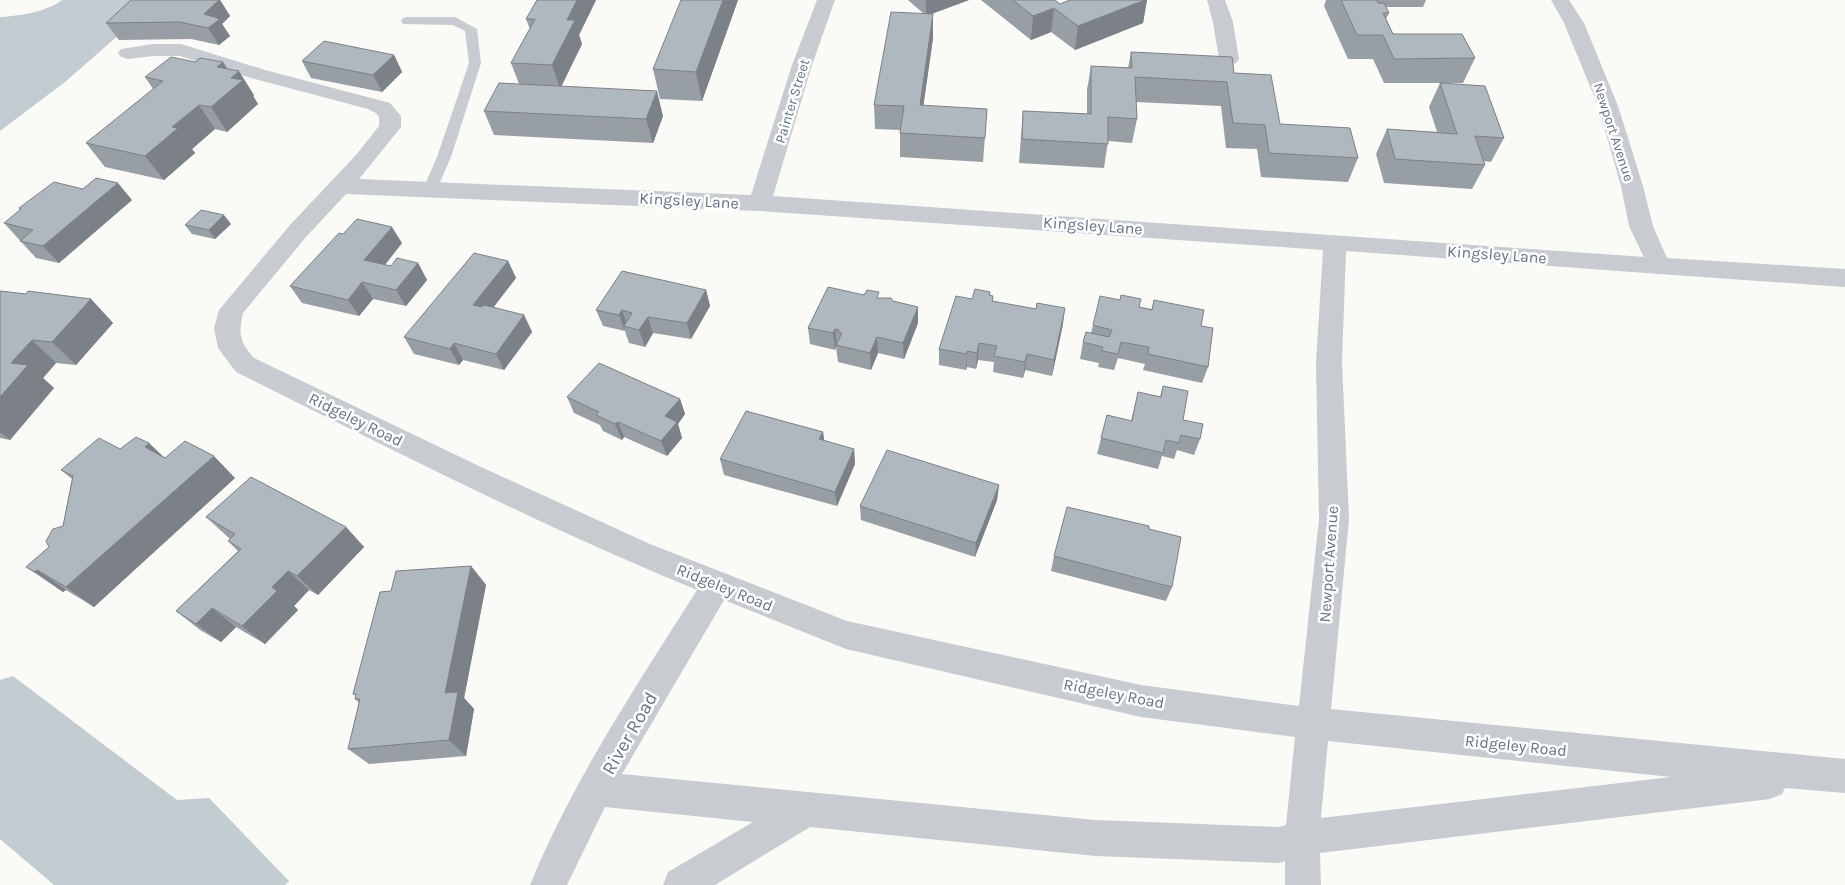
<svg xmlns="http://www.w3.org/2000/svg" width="1845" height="885" viewBox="0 0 1845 885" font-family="Karla,sans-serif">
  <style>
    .water { fill: #c2ccd1 }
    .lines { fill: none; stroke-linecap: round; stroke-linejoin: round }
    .service { fill: #c8ccd0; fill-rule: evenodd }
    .minor { fill: #c8ccd0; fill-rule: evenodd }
    .tertiary { fill: #c8ccd0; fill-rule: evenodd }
    .wall { fill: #979ea4 }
    .shaded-wall { fill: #7b8186 }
    .building { fill: #b0b8bf; stroke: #7b8186 }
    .labels { text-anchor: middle; stroke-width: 5; stroke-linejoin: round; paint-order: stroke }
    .far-street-label { font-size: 14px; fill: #627486; stroke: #fff }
    .street-label { font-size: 16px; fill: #627486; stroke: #fff }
    .near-street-label { font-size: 19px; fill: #627486; stroke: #fff }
  </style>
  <rect width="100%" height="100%" fill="#fafaf7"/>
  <path class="water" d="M62,0H159L65,82L0,131V17C20,16 46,12 62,0Z
    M13,676L177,800L209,798L289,881L285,885H54L0,839V680Z"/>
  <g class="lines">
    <path class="service" d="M407,17H455L477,29L481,63L451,157L437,189L435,192H425L423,189L437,157L469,63L465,31L453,25L403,24L401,21L403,18Z"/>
    <path class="minor" d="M817,0H835L812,65L773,196L1659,258L1667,260L1671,266L1667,272L1659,274L1346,251L1342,362L1349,519L1331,709L1845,759V793L1785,788L1782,794L1770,799L1320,853L1321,885H1285V861L1279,863L1096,856L810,827L715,885H663L668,872L753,822L605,807L567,885H530C573,780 637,685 697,590C540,526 388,447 236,372L218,348L214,328L219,310L290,225L356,155L379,126V117L376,113L368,109L251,78L180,56H153L128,59L121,57L118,53L121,49L153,44H181L265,70L390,103L401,116V127L359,179L751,195L792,65ZM346,194L760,211L1323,250L1316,362L1319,519L1299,706L1141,685L847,621L650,544L481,467L254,358C240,342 238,334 243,313L306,237ZM724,600L846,649L1141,717L1295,737L1286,825L1279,827L1096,820L622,774ZM1328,741L1671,777L1321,818Z
      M1207,0H1225L1233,22L1239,59L1236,63L1229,65L1222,63L1219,59L1213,22Z"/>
    <path class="tertiary" d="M1551,0H1569L1584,23L1618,106L1643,186L1653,226L1667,258L1845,269V287L1659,274L1651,272L1629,226L1621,186L1598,106L1564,23Z"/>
  </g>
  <path class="wall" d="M131,0H220L230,16L222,24L230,36L219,45L191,39L119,40L106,23Z
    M537,0H596L579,35L582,44L561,87L663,116L653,143L494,135L484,111L519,84L511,63L530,29L526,19Z
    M738,0L702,101L660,99L653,69Z
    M908,0H969L931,14H933V38L923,106L987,109L983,162L900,157V130L875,129L874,105L923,13Z
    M981,0H1055L1060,4L1070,0H1147L1143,23L1075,50L1051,32L1031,40Z
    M1326,0H1426L1423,7H1386L1389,13L1386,19L1393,34L1475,58L1463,83H1384L1373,59H1348L1324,6Z
    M1131,52L1234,73L1280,124L1358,158L1348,182L1261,177L1257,149L1226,148L1221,106L1136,102L1137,119L1132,143L1108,141L1104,168L1019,163L1023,111L1087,114V90L1091,66L1128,68Z
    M394,55L402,72L382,92L311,78L302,61Z
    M195,62H223L227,68L254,95L253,96L258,104L227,132L215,129L192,149L195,153L164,180L105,167L86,143L153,89L145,77Z
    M1440,83L1504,138L1491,162L1484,161L1485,165L1472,189L1384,183L1376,154L1387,129L1437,132L1429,107Z
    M83,189L132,200L59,263L36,258L4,223L20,210L19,208Z
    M231,224L215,239L192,234L185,225Z
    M402,243L385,265L391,266L418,263L427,280L406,306L373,299L359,316L302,303L290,286Z
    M508,261L516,278L493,308L524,315L532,332L504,370L463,360L459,365L414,354L404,337Z
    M706,290L710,306L691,339L653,333L645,347L629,343L625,331L603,326L596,310Z
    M0,291L26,294L91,299L113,323L76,365L56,363L43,378L54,388L10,440L0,438Z
    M990,295L993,296V301L1063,324L1052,376L1025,370L1023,378L993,372L994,362L978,360L976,369L967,367L966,370L939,365V349L972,299Z
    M879,298L893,301L918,323L904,359L878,353L871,370L838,362L836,347L835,350L810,344L808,328Z
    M1154,300L1201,326L1208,367L1202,383L1143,370L1145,364L1118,358L1114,370L1098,367L1099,363L1080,359L1083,342L1091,333L1093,325L1139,307L1152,309Z
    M1163,386L1183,420L1200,439L1194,455L1177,450L1174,459L1162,456L1158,469L1097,454L1107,415L1131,421L1138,392L1160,397Z
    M567,397L680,399L685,414L678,424L682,438L667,456L624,437L622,440L603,431L600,425L574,413Z
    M823,432L824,441L854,449L855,464L837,506L724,475L720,459Z
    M120,449L163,457L235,478L94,607L66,590L63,592L26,567L49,547L63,526L72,479L61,470Z
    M999,485L997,500L975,557L861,520L860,506Z
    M206,517L346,527L364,547L318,595L309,590L294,606L298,610L265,644L236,627L221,642L200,630L176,611L238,551L228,541L230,539Z
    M1054,556L1172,587L1166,601L1051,571Z
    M471,566L486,585L464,698L474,709L466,756L369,764L348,749L359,703L355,699L356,696L353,694L391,591Z"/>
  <path class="shaded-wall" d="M219,0H220L230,16L222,24L230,36L219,45L208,28L204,14Z
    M577,0H596L579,35L582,44L560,89L552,65L567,20Z
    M723,0H738L702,101L696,72Z
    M926,0H969L926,16Z
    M1145,0H1147L1143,23L1075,50L1078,26Z
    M1054,8L1051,32L1031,40L1033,16Z
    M933,14V38L920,130V105Z
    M394,55L402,72L382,92L373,75Z
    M223,62L232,77L239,71L254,95L253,96L258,104L227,132L211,107L217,67Z
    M657,91L663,116L653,143L646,119Z
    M199,105L215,129L192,149L195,153L164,180L145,156L172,127Z
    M118,183L132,200L59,263L43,246Z
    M224,215L231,224L215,239L209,230Z
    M392,227L402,243L375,277L364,260Z
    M508,261L516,278L482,322L473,305Z
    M418,263L427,280L406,306L396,290Z
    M362,282L373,299L359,316L348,300Z
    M706,290L710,306L691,339L687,323Z
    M91,299L113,323L76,365L52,342Z
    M918,307V323L904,359L903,343Z
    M1065,308L1063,324L1052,376L1054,360Z
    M622,310L628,327L624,326L625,331L619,315Z
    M524,315L532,332L504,370L496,354Z
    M648,317L653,333L645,347L639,330Z
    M835,329L837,346L836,345L835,350L833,333Z
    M877,337L878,353L871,370L870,353Z
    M32,340L56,363L43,378L54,388L10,440L0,432V397L11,363Z
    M454,343L463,360L459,365L450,349Z
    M979,343L978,360L976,369L977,353Z
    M967,351V367L966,370L967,354Z
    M1027,354L1025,370L1023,378L1025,362Z
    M680,399L685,414L678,424L682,438L667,456L661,441L665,416Z
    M618,422L624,437L622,440L615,424Z
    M823,432L825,447L819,439Z
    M149,443L172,465L145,447Z
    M854,449L855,464L837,506L835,492Z
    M214,456L235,478L94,607L66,587Z
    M999,485L997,500L975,557L976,543Z
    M346,527L364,547L318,595L297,576Z
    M471,566L486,585L464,698L474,709L466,756L449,740L445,693Z
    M37,570L66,590L63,592L35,572Z
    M288,571L309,590L294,606L298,610L265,644L242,626L272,587Z
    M212,608L236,627L221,642L196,624Z"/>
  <path class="building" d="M131,0H219L204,14L220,19L208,28L180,22L106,23Z
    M537,0H577L567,20H575L552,65L511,63L535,19H526Z
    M681,0H723L696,72L653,69Z
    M1013,0H1055L1060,4L1070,0H1145L1078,26L1054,8L1033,16Z
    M1341,0H1377L1378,3H1384L1389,13H1383L1393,34H1462L1475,58L1394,59L1383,35H1357Z
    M891,12L933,14L920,105L987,109L985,138L900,133L904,106L874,105Z
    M324,41L394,55L373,75L302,61Z
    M1131,52L1232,57L1234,73L1271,75L1280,124L1350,128L1358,158L1269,153L1265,125L1233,123L1227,82L1135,77L1137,119L1108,117V144L1022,139L1023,111L1091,114V66L1132,68Z
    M171,57L195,62L200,58L223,62L217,67L239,71L231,78L243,80L211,107L199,105L172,127L178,128L145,156L86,143L163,81L145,77Z
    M499,83L657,91L646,119L484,111Z
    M1440,83L1485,86L1504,138L1475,136L1485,165L1395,159L1387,129L1457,134Z
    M96,178L118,183L43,246L20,241L33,230L4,223L21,209L19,208L54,182L83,189Z
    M201,210L224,215L209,230L185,225Z
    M357,219L392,227L364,260L391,266L397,258L418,263L396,290L362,282L348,300L290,286L339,233L343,234Z
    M474,253L508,261L473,305L482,307L484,305L524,315L496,354L454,343L450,349L404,337Z
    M622,271L706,290L687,323L648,317L639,330L624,326L632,313L622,310L619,315L596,310Z
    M828,287L864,295L867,290L879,292L877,298H891L893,301L918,307L903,343L877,337L870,353L836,345L842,333L838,332L839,330L835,329L833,333L808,328Z
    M975,289L990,292L989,295L993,296L992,301L1036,309L1037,303L1065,308L1054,360L1027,354L1025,362L994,356L997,346L979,343L977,353L967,351V354L939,349L956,296L972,299Z
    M0,291L26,294L28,291L91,299L52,342L32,340L11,363L28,365L0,397Z
    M1121,295L1141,299L1139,307L1152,310L1154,300L1204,310L1201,326L1213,328L1208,367L1148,354L1149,347L1121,342L1118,354L1102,351L1103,347L1083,342L1086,332L1109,337L1112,330L1093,325L1100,296L1120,300Z
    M599,363L680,399L665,416L677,422L661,441L618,422L615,424L596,415L599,412L567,397Z
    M1163,386L1188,391L1183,420L1203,424L1200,439L1181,435L1179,443L1166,440L1163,453L1101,438L1107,415L1132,421L1138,392L1161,397Z
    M746,411L823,432L819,439L854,449L835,492L720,459Z
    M136,437L149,443L145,447L165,458L185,441L214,456L66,587L37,570L35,572L26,567L49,547L46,541L53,529L63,526L73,476L61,470L99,438L120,449Z
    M887,450L999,485L976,543L860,506Z
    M251,477L346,527L297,576L288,571L272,587L277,591L242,626L212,608L196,624L176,611L241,549L228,541L235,534L206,517Z
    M1067,507L1149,526V529L1181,537L1172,587L1054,556Z
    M471,566L445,693L458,692L449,740L348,749L360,699H355L356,694H353L380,592L391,591L396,571Z"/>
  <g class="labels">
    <g class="far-street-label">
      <text transform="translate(792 101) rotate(-73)" y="5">Painter Street</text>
      <text transform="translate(1614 132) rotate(72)" y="5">Newport Avenue</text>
    </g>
    <g class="street-label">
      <text transform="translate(689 200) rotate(3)" y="6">Kingsley Lane</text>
      <text transform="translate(1093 225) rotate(4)" y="6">Kingsley Lane</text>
      <text transform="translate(1497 254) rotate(4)" y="6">Kingsley Lane</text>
      <text transform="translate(356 419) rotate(26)" y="6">Ridgeley Road</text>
      <text transform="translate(1328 564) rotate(-86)" y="6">Newport Avenue</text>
      <text transform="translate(725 587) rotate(22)" y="6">Ridgeley Road</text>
      <text transform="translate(1114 693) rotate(11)" y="6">Ridgeley Road</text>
      <text transform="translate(1516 745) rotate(6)" y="6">Ridgeley Road</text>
    </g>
    <g class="near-street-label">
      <text transform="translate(629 733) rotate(-60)" y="7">River Road</text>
    </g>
  </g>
</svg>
